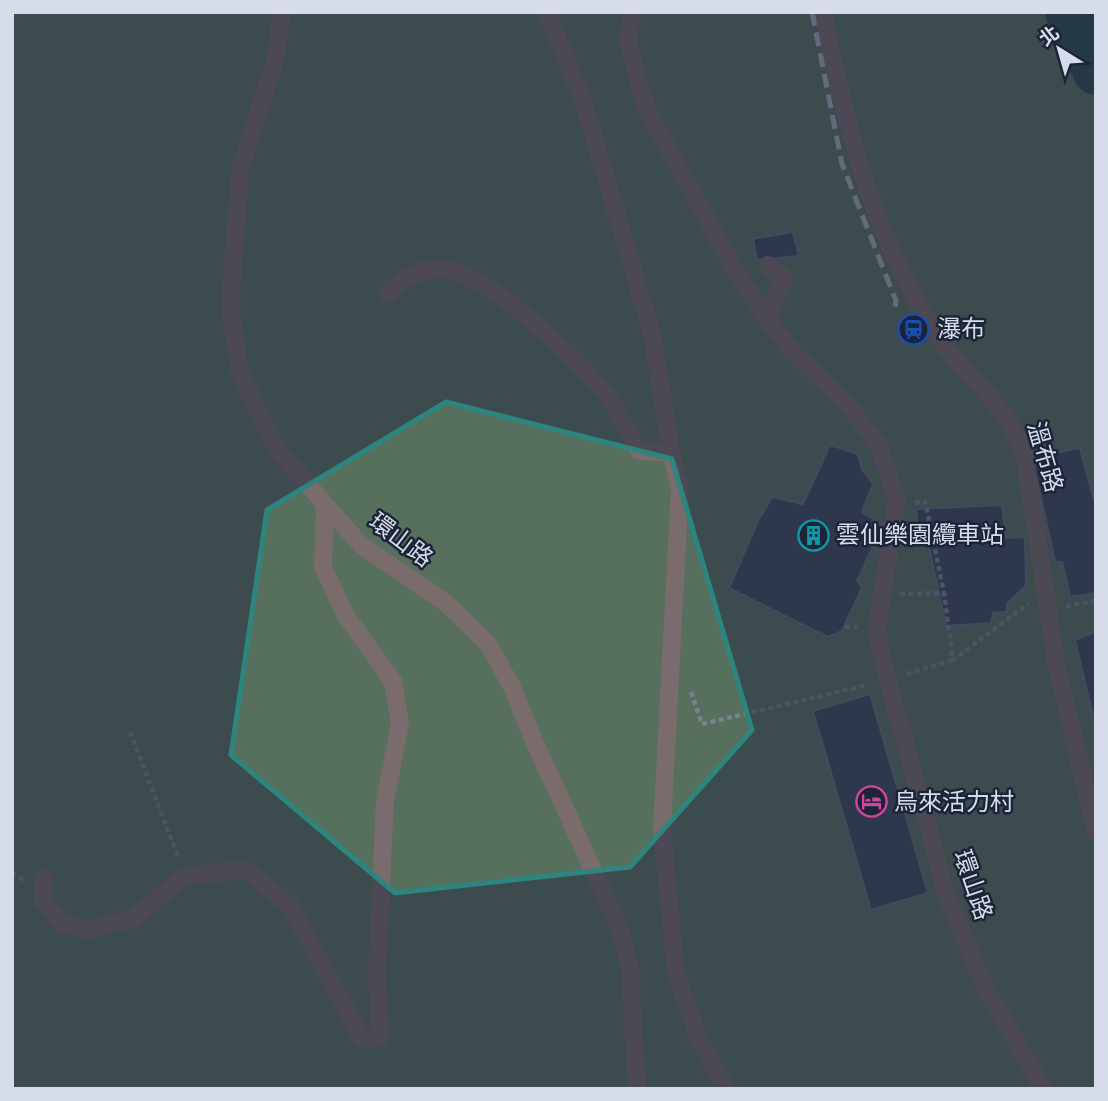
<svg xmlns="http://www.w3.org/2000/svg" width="1108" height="1101" viewBox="0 0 1108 1101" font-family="'Noto Sans','Noto Sans TC',sans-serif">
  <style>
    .forest { fill: #576f5d }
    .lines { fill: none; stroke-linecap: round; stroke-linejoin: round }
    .river { stroke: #25474b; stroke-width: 46 }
    .building { fill: #3b445b; stroke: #636d84; stroke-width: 2 }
    .path { stroke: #7a8191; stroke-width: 4.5; stroke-dasharray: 5 3.5; stroke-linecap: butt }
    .minor { stroke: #7a6b6d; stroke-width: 18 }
    .rail { stroke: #adb4c2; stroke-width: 5; stroke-dasharray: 14 7; stroke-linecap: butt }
    .marked { fill: none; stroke: #2d8580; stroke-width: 5; stroke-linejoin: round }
    .labels { text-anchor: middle; stroke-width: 5; stroke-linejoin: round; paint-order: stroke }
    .poi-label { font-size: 24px; fill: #d6dce9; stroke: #1c2437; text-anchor: start }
    .street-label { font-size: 24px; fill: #d6dce9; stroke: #1c2437 }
  </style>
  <rect width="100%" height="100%" fill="#262e42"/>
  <path class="forest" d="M12,12H1096V1089H12Z"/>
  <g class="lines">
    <path class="river" d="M1068,12L1096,72"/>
  </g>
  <path class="building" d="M793,232L799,256L757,260L753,239Z
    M830,445L858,454L862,469L873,484L862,512L874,519L872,549L857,581L862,588L842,631L828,637L729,588L758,521L772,497L803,504Z
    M1080,448L1096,507V593L1070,597L1062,562H1055L1032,457Z
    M1002,505L1006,538L1025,537L1026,586L1007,604L1006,612L993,613L991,623L946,626L928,542H919L916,509Z
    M1096,631V729L1075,640Z
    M870,694L928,893L871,910L813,711Z"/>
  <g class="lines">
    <path class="path" d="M915,503L925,501L944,593
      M900,594L944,593L953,660L1028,604
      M1066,606L1096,601
      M845,627H858
      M907,674L953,660
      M691,692L702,724L868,685
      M130,732L179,859
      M12,873L25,881
      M1095,1085L1096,1086"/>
    <path class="minor" d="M282,12L275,60L240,170L230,306L240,373L277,450L361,545L446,603L489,645L512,687L533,739L618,924L630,969L637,1089
      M546,12L582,97L652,333L671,453L680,487L662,829L676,974L699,1039L726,1089
      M632,12L628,42L647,110L741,281L791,351L851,408L878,445L897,500L877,627L880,651L947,896L985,987L1043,1089
      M823,12C844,115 865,208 917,301C930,325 947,351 966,371C995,402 1011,417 1025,458L1057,668L1096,832
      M388,293C400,280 420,268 439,269C486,271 579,359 607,395C619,412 629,433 639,451L671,453
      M767,321L784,278L768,265
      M44,879L43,900L62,924L88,930L134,918L185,876L246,870L290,905L362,1039L380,1037L377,972L385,801L400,724L393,681L346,616L323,567L325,505"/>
    <path class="rail" d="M812,12L842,164L896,301L894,312"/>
  </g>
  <path d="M0 0H1108V1101H0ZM446,402L672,459L752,730L630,867L395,893L231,755L267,510Z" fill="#262e42" fill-opacity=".55" fill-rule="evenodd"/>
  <path class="marked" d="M446,402L672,459L752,730L630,867L395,893L231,755L267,510Z"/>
  <defs>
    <symbol id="station-ring" viewBox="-11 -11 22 22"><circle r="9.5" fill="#1c2437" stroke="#1a4fb4" stroke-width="1.5"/><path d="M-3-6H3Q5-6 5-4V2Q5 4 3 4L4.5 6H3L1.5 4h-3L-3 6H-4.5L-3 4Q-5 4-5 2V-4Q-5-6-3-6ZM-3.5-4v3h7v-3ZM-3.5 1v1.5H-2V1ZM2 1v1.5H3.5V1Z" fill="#1a4fb4"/></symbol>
    <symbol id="building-ring" viewBox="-11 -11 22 22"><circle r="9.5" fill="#1c2437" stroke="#0f9aa8" stroke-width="1.5"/><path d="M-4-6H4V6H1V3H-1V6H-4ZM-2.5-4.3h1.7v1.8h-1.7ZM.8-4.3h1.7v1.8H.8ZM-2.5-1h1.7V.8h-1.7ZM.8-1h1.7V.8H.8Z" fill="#0f9aa8"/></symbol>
    <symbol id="hotel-ring" viewBox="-11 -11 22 22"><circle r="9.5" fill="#1c2437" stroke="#d1479c" stroke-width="1.5"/><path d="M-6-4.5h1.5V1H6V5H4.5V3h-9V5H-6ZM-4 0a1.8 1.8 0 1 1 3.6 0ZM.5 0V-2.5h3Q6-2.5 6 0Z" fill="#d1479c"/></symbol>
  </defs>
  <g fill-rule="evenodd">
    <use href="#station-ring" x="896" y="312" width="35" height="35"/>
    <use href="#building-ring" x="796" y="518" width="35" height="35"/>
    <use href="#hotel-ring" x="854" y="784" width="35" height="35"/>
  </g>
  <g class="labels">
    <g class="poi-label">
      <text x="937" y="337">瀑布</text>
      <text x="836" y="543">雲仙樂園纜車站</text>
      <text x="894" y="810">烏來活力村</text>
    </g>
    <g class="street-label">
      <text transform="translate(1045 457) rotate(74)" y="8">溫布路</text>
      <text transform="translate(401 540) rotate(37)" y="8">環山路</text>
      <text transform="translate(973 885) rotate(71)" y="8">環山路</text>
    </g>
  </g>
  <rect width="1108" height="1101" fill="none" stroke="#d6dce9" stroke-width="28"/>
  <g transform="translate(1059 49) rotate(323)" stroke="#1c2437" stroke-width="5" paint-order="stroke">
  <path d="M0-5L12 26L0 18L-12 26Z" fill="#d6dce9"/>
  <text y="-10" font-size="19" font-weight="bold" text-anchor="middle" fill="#d6dce9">北</text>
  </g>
</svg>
